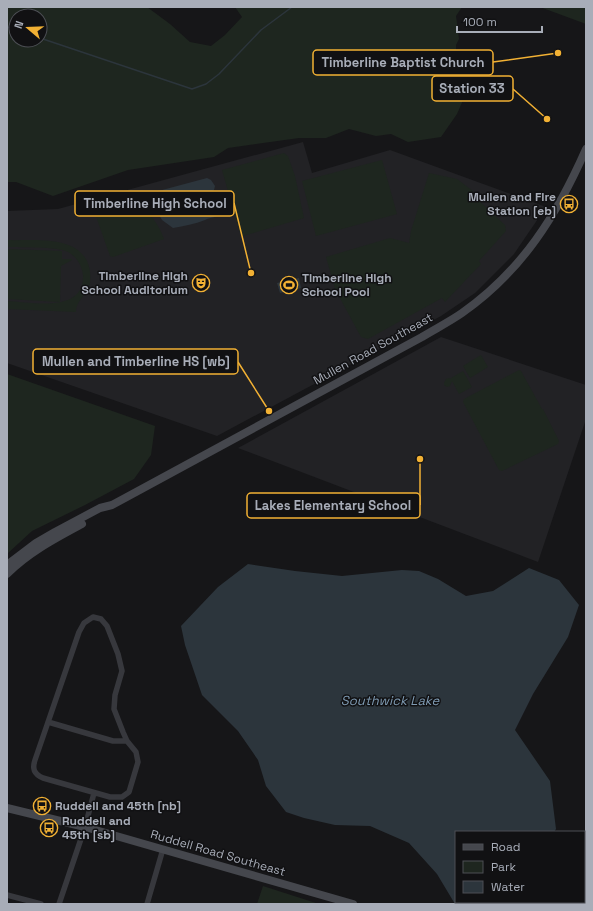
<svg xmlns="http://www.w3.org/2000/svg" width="593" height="911" viewBox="0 0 593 911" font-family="'Space Grotesk',sans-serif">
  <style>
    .built { fill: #222225 }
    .green { fill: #1e261f; fill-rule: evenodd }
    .water { fill: #2c353c }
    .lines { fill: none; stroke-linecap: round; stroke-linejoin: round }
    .stream { stroke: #2c353c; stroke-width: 1.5 }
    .street { stroke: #37383d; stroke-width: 5.5 }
    .secondary { stroke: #45474d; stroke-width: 8 }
    .labels { text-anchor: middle; stroke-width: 3; stroke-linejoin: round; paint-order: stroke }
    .poi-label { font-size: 12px; font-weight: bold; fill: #a8adb8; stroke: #111113; text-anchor: start }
    .street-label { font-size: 12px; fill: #a8adb8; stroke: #111113 }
    .water-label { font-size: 13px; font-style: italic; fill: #7f9bb3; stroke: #111113 }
    .leader { fill: none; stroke: #f2b134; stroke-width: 1.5 }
    .callout-dot { fill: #f2b134; stroke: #111113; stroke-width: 1.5 }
    .callout { fill: #111113; stroke: #f2b134; stroke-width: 1.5 }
    .callout-label { font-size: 13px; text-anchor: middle; font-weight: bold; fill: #a8adb8 }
  </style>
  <rect width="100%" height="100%" fill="#161618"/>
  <path class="built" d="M303,142L312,173L390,150L546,207L514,254L475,293L441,316L217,436L7,363V211L58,209Z
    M441,337L586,385V419L538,562L238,448Z"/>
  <path class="green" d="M7,7H147L170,24L190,42L211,46L225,35L242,17L235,7H462L456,16L459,39L456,45V56L471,72L472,79L457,114L441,137L408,142L391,134L376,136L349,129L326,138H299L228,148L214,157L128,170L53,196L16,182H7ZM16,16H40V40H16Z
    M540,7H586V24Z
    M284,153L288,156L295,176L304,218L243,236L240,233L222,170Z
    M382,160L397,214L316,236L302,181Z
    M429,173L457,179L478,195L475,197L505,225L506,231L479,261L481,264L445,302L442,298L368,339L361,337L335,289L326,257L390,238L409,243L411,231Z
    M113,200C139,201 155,214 164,239L113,257L110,256L92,205Z
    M7,240C32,241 74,235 87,261C90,268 91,275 90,283C87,296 76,300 76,312L7,309V301C31,302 85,314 83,275C82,266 77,257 68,252C56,246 22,248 7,247Z
    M7,249L62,251V259H72V260L61,266L60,302L7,299Z
    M481,355L488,367L470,378L463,366Z
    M519,370L521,371L542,409H543L559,441L558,444L502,471L499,470L463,402L464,399Z
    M463,371L472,387L459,394L452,381L450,386L447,387L444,385V383L446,379L449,378L451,379V378Z
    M7,374L155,426L151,455L134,479L85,505L32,531L7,554Z
    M263,886L319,904H257Z"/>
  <path class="water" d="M207,178L211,180L215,186L214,190L207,195L169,206L168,209L170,211L209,202L217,204L220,211L217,216C213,218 208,218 205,220C195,224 184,226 173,228L162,220L156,210L142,201L141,199L142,196L151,193Z
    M299,278L301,288L280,293L277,283Z
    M248,564L295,571L342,576L402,570L419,571L438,579L466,596L493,591L529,568L559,580L579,605L568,637L533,694L515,730L550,781L556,829L554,832H456V902H511L500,904H455L437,874L409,843L370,826L335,825L304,818L286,812L266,786L258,760L238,731L202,695L185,645L181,626L218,587Z"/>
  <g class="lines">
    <path class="stream" d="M7,27L16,30
      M40,38L192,89L206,84L219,74L261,30L292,7"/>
    <path class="street" d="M93,617L101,619L107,626L118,654L122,671L115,695L114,709L123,732L127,741L136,752L138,762L129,792L122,797H110L43,778C34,774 32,769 35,760L79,632L84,623Z
      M48,722L113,741H127
      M7,895L41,904
      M59,904L85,827L94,793
      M147,904L163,849"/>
    <path class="secondary" d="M7,565L36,543L55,532L100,508L112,505L125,498L422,337C435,329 449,322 462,313C522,271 557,215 586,149
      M7,574C29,552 56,538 82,524
      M7,808L85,827L353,904"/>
  </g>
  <defs>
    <symbol id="bus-ring" viewBox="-11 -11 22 22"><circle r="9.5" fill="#111113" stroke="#f2b134" stroke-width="1.5"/><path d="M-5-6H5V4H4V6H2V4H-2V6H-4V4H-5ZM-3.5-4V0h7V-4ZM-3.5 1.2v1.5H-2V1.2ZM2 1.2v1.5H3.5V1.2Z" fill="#f2b134"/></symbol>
    <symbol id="theatre-ring" viewBox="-11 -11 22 22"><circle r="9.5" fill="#111113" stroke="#f2b134" stroke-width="1.5"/><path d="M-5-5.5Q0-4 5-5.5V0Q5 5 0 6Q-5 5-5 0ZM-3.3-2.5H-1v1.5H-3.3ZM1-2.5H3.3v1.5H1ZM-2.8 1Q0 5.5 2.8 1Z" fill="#f2b134"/></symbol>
    <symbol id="stadium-ring" viewBox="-11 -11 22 22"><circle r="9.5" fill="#111113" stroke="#f2b134" stroke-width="1.5"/><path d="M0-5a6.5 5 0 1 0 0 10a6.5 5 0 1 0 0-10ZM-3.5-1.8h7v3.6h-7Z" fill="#f2b134"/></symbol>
  </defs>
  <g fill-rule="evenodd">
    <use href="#bus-ring" x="559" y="194" width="20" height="20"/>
    <use href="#theatre-ring" x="191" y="273" width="20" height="20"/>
    <use href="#stadium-ring" x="279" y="275" width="20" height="20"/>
    <use href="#bus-ring" x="32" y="796" width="20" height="20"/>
    <use href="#bus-ring" x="39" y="818" width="20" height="20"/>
  </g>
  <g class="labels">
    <g class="poi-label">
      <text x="556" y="201" text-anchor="end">Mullen and Fire<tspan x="556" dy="14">Station [eb]</tspan></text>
      <text x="188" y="280" text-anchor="end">Timberline High<tspan x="188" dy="14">School Auditorium</tspan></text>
      <text x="302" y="282">Timberline High<tspan x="302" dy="14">School Pool</tspan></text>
      <text x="55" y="810">Ruddell and 45th [nb]</text>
      <text x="62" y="825">Ruddell and<tspan x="62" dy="14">45th [sb]</tspan></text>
    </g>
    <g class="street-label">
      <text transform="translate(373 349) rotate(-29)" y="4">Mullen Road Southeast</text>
      <text transform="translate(218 853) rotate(16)" y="4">Ruddell Road Southeast</text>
    </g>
    <g class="water-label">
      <text x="390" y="705">Southwick Lake</text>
    </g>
  </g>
  <path class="leader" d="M558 53L493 62M547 119L513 89M251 273L234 203M269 411L238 362M420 459L420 505"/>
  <g class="callout-dot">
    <circle cx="558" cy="53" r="4"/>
    <circle cx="547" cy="119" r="4"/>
    <circle cx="251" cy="273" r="4"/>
    <circle cx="269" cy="411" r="4"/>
    <circle cx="420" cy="459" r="4"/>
  </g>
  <g class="callout">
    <rect x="313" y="50" width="180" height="25" rx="4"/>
    <rect x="432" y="76" width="81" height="25" rx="4"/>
    <rect x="75" y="191" width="159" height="25" rx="4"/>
    <rect x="33" y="349" width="205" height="25" rx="4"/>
    <rect x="247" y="493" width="173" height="25" rx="4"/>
  </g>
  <g class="callout-label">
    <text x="403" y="67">Timberline Baptist Church</text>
    <text x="472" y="93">Station 33</text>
    <text x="155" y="208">Timberline High School</text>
    <text x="136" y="366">Mullen and Timberline HS [wb]</text>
    <text x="333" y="510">Lakes Elementary School</text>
  </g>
  <rect width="593" height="911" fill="none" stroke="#a8adb8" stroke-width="16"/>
  <rect x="455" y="831" width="130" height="72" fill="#111113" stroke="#4d4f55"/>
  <rect x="463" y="844" width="20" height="6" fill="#45474d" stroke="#4d4f55"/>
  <text x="491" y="851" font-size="12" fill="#a8adb8">Road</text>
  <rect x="463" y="861" width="20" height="12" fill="#1e261f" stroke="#4d4f55"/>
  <text x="491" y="871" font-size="12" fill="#a8adb8">Park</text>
  <rect x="463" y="881" width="20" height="12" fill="#2c353c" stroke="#4d4f55"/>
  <text x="491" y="891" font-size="12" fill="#a8adb8">Water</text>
  <g transform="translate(28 28) rotate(289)"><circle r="19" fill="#111113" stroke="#4d4f55"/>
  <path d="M0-3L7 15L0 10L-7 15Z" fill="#f2b134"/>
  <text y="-6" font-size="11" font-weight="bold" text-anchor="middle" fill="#a8adb8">N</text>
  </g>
  <path d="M457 26v6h85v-6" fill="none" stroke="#a8adb8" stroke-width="2"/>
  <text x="463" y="26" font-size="12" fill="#a8adb8" stroke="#111113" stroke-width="3" paint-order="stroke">100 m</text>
</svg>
